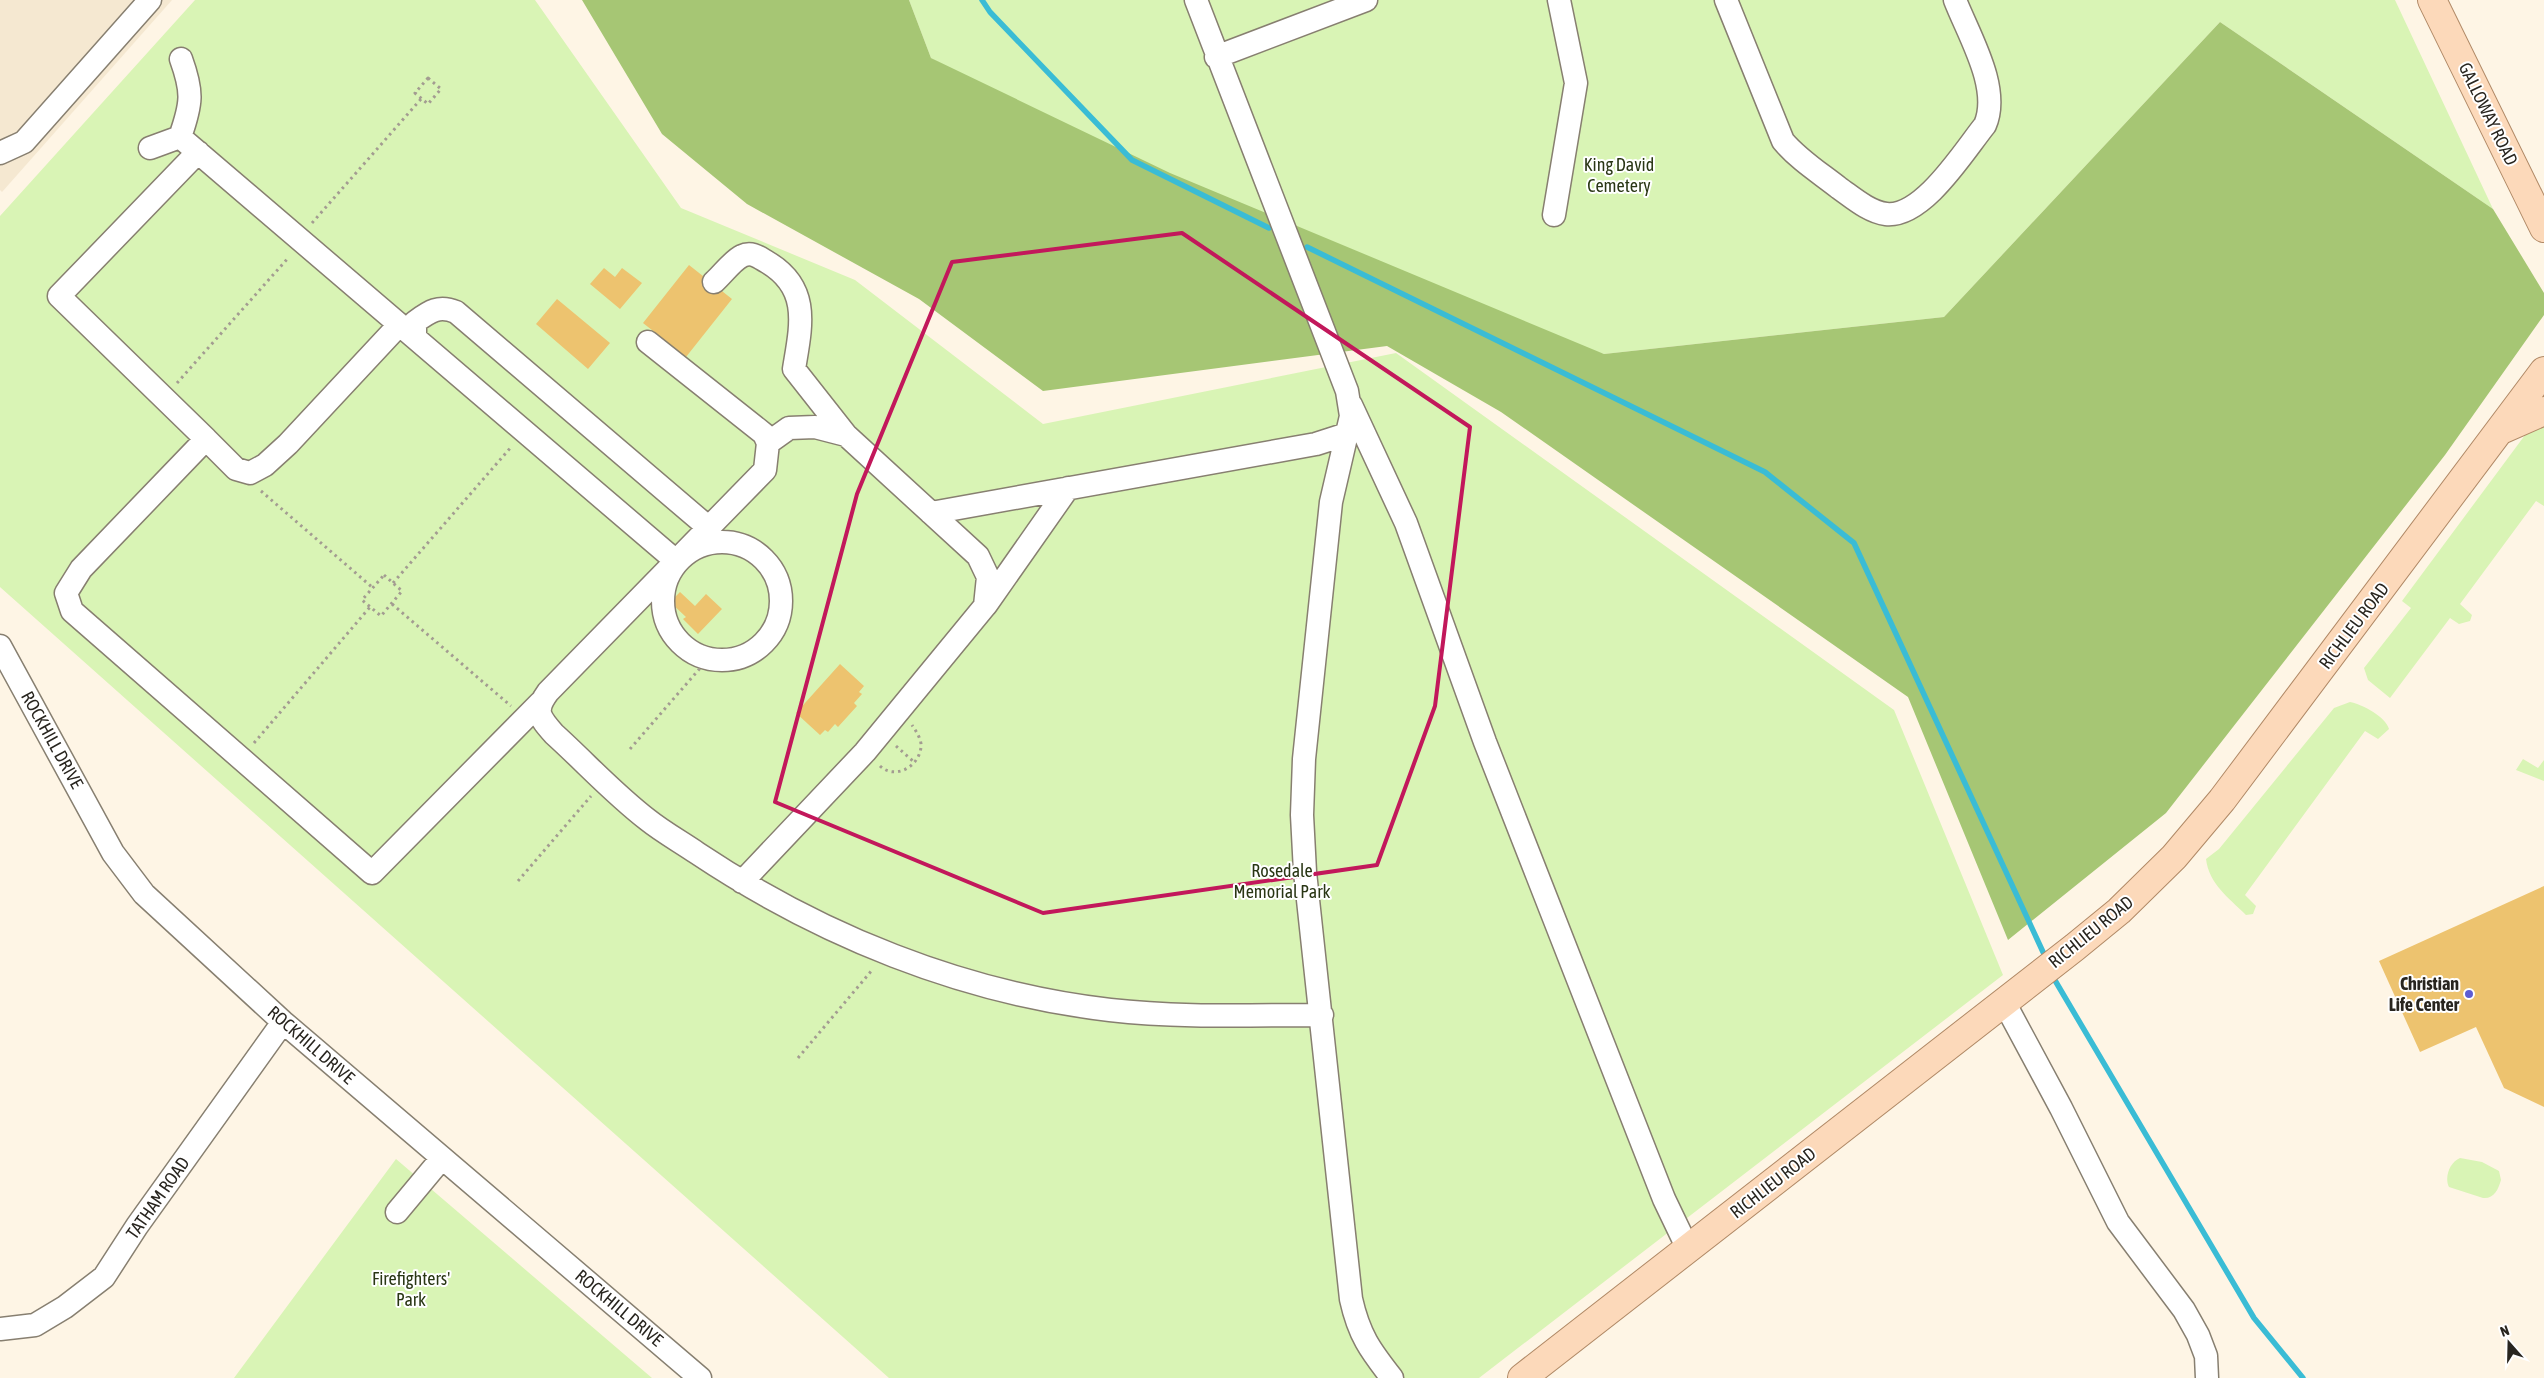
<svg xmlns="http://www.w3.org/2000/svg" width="2544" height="1378" viewBox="0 0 2544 1378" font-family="'Asap Condensed',sans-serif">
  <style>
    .built { fill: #f5e8d1 }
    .green { fill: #d9f4b5 }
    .forest { fill: #a6c674 }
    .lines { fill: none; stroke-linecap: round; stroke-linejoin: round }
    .stream { stroke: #3abcd5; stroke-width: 5.5 }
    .building { fill: #edc36f }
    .minor-casing { stroke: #877f70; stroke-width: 25 }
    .major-casing { stroke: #b08966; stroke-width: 30 }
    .path { stroke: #a39c91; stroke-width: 3; stroke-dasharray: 2.5 4; stroke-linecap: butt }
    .minor { stroke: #fff; stroke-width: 22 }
    .major { stroke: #fcd9ba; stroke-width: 28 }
    .marked { fill: none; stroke: #c2185b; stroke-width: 4; stroke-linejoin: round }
    .poi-dot { fill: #5c5cd4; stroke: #fff; stroke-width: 2 }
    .labels { text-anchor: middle; stroke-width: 4; stroke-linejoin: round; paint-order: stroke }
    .street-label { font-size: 18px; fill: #28251f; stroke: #fff }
    .park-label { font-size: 18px; fill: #293614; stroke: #fff }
    .poi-label { font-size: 18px; font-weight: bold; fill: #28251f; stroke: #fff; text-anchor: end }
  </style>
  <rect width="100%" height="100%" fill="#fef5e5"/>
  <path class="built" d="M0,0H172L2,192L0,190Z"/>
  <path class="green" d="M195,0H535L681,208L855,280L1043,424L1396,353L1894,710L2003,975L1479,1378H889L0,587V216Z
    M909,0H2395L2493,209L2220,22L1944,317L1604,354L1325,275L931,58Z
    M2544,421V506L2536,501L2460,604L2472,615L2470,621L2459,624L2450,618L2390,698L2368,680L2364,668L2411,608L2402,601L2528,431Z
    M2350,702C2362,704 2386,717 2389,729L2378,739L2365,731L2245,895L2256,906L2253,914L2246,915C2229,898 2209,884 2206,859L2219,849L2334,708Z
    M2523,759L2538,768L2544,760V781L2516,770Z
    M2460,1158L2482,1162L2499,1171L2501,1180C2498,1190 2494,1199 2483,1198L2449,1187C2444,1177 2450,1162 2460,1158Z
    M396,1159L652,1378H234Z"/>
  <path class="forest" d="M582,0H909L931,58L1170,173L1604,354L1944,317L2220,22L2493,209L2544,293V315L2445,455L2166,813L2008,940L1908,697L1501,412L1387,346L1043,391L919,299L747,204L662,134Z"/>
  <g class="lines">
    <path class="stream" d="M982,0L990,12L1132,160L1269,228
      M1307,247L1765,472L1854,543L2043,952
      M2053,977L2254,1318L2303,1378"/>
  </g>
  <path class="building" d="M689,265L732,299L686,357L643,323Z
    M604,268L615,277L622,268L642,283L620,309L590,284Z
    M557,299L610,343L588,369L536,324Z
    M680,592L695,606L706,594L722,609L698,634L683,619L686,617L670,602Z
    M840,664L864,686L859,692L862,694L854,703L857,706L838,727L835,724L828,732L825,730L820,735L796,713Z
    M2544,886V1107L2504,1088L2476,1027L2420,1052L2379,961Z"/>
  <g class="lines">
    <defs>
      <path id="minor" d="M1196,0L1347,391L1351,416L1331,502L1304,759L1302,815L1305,872L1351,1299C1359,1335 1370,1350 1392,1378
        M1726,0L1783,141C1799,160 1820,173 1839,188C1852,197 1869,212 1886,214C1923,218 1964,151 1985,125C2001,88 1969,36 1955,0
        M1216,57L1366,0
        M180,137L676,561
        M150,148L180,137C192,103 193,92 181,59
        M198,152L59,296L206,439L81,569L66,593L72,611L372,873L540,703
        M0,153L24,142L150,0
        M1554,215L1576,83L1559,0
        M714,282C722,275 733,260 742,256C752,251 760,258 767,262C811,288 801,326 794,369L846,435
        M415,337V322C430,311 439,305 456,312L709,528
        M648,342L764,434L768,443L765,470L548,692C534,711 539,717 554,734C585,762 614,794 648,820C663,832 681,842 697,853C820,935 962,993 1110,1010C1180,1018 1251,1015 1322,1015
        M1351,405L1406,523L1485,742L1664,1199L1688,1249
        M206,439L236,469L250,473L265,465L288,444L399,325
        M931,513L1316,444L1347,434
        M663 601a59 59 0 1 1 118 0a59 59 0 1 1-118 0Z
        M986,605L1068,488
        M0,646L113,853L144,894L283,1022L700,1378
        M742,882L865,752L985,606L988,577L978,556L846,435L815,427L789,428L768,443
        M2004,1002L2061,1108L2118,1222L2184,1310L2198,1335L2206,1356L2207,1378
        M397,1212L442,1158
        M0,1329L35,1325L65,1307L104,1277L137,1226L283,1022"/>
      <path id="major" d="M2432,0L2544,228
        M2501,430L2544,411
        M1522,1378L2075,947L2119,911L2174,857L2222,800L2544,371"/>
    </defs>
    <use href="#minor" class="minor-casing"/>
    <use href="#major" class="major-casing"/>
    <path class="path" d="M428,78L441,89L428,104L415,93Z
      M312,223L421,99
      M177,383L289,257
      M261,491L373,588
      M384,575L402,591L381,616L362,600Z
      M393,583L512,446
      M392,604L511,706
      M254,743L370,607
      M896,746L914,762
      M630,749L708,659
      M880,766C895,780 919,767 921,747C922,740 916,731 912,725
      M518,881L591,796
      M798,1058L873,969"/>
    <use href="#minor" class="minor"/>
    <use href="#major" class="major"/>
  </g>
  <path class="marked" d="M1182,233L1470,427L1435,706L1377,865L1043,913L775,802L857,494L952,262Z"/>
  <circle class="poi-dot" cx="2469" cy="994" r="5"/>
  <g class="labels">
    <g class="street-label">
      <text transform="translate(2488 114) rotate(64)" y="6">GALLOWAY ROAD</text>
      <text transform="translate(2354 626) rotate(-53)" y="6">RICHLIEU ROAD</text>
      <text transform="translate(52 740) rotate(61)" y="6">ROCKHILL DRIVE</text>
      <text transform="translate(2091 932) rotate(-39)" y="6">RICHLIEU ROAD</text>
      <text transform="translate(311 1045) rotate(41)" y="6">ROCKHILL DRIVE</text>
      <text transform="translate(1773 1183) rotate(-38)" y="6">RICHLIEU ROAD</text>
      <text transform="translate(158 1198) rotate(-55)" y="6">TATHAM ROAD</text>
      <text transform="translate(619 1308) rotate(40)" y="6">ROCKHILL DRIVE</text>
    </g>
    <g class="park-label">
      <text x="1619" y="171">King David<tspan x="1619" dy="21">Cemetery</tspan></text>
      <text x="1282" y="877">Rosedale<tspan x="1282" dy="21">Memorial Park</tspan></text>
      <text x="411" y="1285">Firefighters'<tspan x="411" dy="21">Park</tspan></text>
    </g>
    <g class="poi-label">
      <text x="2459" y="990">Christian<tspan x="2459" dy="21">Life Center</tspan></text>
    </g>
  </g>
  <g transform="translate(2509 1343) rotate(340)" stroke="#ffffff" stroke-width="4" paint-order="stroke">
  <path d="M0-4L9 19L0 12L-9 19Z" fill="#28251f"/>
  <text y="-8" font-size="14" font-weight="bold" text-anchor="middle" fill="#28251f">N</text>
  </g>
</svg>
